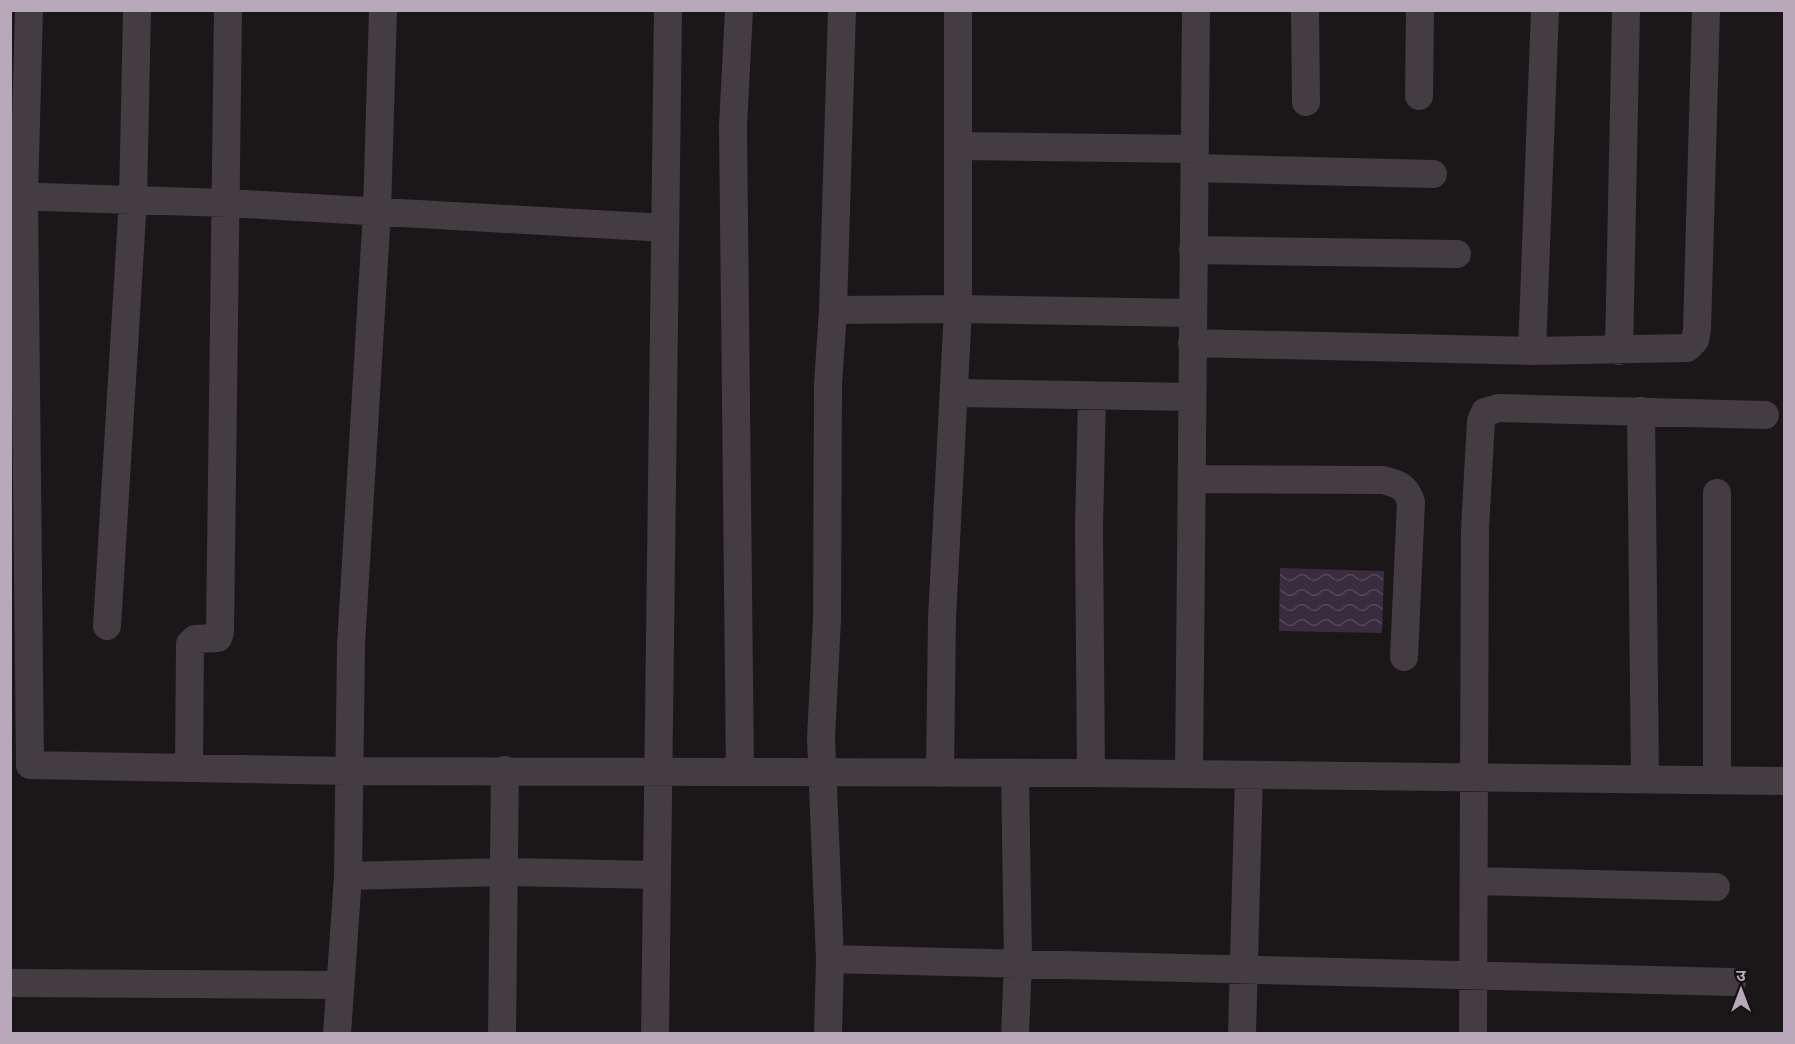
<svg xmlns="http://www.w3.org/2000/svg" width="1795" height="1044" viewBox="0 0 1795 1044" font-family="Quicksand,'Noto Sans Devanagari',sans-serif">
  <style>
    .water { fill: url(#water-waves) }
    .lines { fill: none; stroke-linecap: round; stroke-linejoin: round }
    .minor { stroke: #433c42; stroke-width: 28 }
  </style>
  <defs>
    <pattern id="water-waves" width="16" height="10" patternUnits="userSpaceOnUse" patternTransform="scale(1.5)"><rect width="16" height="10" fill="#3a2c3e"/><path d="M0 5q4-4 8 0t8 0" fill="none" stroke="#544858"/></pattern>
  </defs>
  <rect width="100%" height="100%" fill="#191718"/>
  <path class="water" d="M1280,568L1384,571L1382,633L1279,631Z"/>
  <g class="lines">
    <path class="minor" d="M29,10L24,197L30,765L348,771L1091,773L1784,781
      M739,10L733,126L740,772
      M1305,10L1306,102
      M1419,96L1420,10
      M959,146L1195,149
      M1195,168L1433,174
      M10,196L227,203L665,228
      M1193,250L1457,254
      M833,310L958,309L1192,313
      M1192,343L1532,351L1687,348L1695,340L1697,330L1706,10
      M1532,351L1545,10
      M1619,351L1626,10
      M954,393L1192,397
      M1641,411L1645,778
      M1193,479L1383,480C1398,484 1406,486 1411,502L1404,657
      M1717,493V779
      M107,626L133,199L137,10
      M189,767L190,644L195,639L218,638L220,632L228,10
      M940,773L942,618L958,309V10
      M1015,773L1018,962L1015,1034
      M1091,773L1089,528L1092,395
      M1189,774L1196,10
      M348,876L504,872L657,875
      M1475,881L1716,887
      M830,959L1732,982
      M10,983L339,985
      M337,1034L348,876L351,645L377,211L383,10
      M502,1034L505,770
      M655,1034L668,10
      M828,1034L830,959L821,738L827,619L828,384L833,310L842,10
      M1242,1034L1249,775
      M1473,1034L1475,529L1481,421L1485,412L1499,408L1765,415"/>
  </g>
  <rect width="1795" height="1044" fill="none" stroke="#b9a8b9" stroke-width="24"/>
  <g transform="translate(1741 990)" stroke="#141213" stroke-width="4.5" paint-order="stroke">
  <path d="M0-4.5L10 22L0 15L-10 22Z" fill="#b9a8b9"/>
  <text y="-9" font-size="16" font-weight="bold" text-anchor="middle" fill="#b9a8b9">उ</text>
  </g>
</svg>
